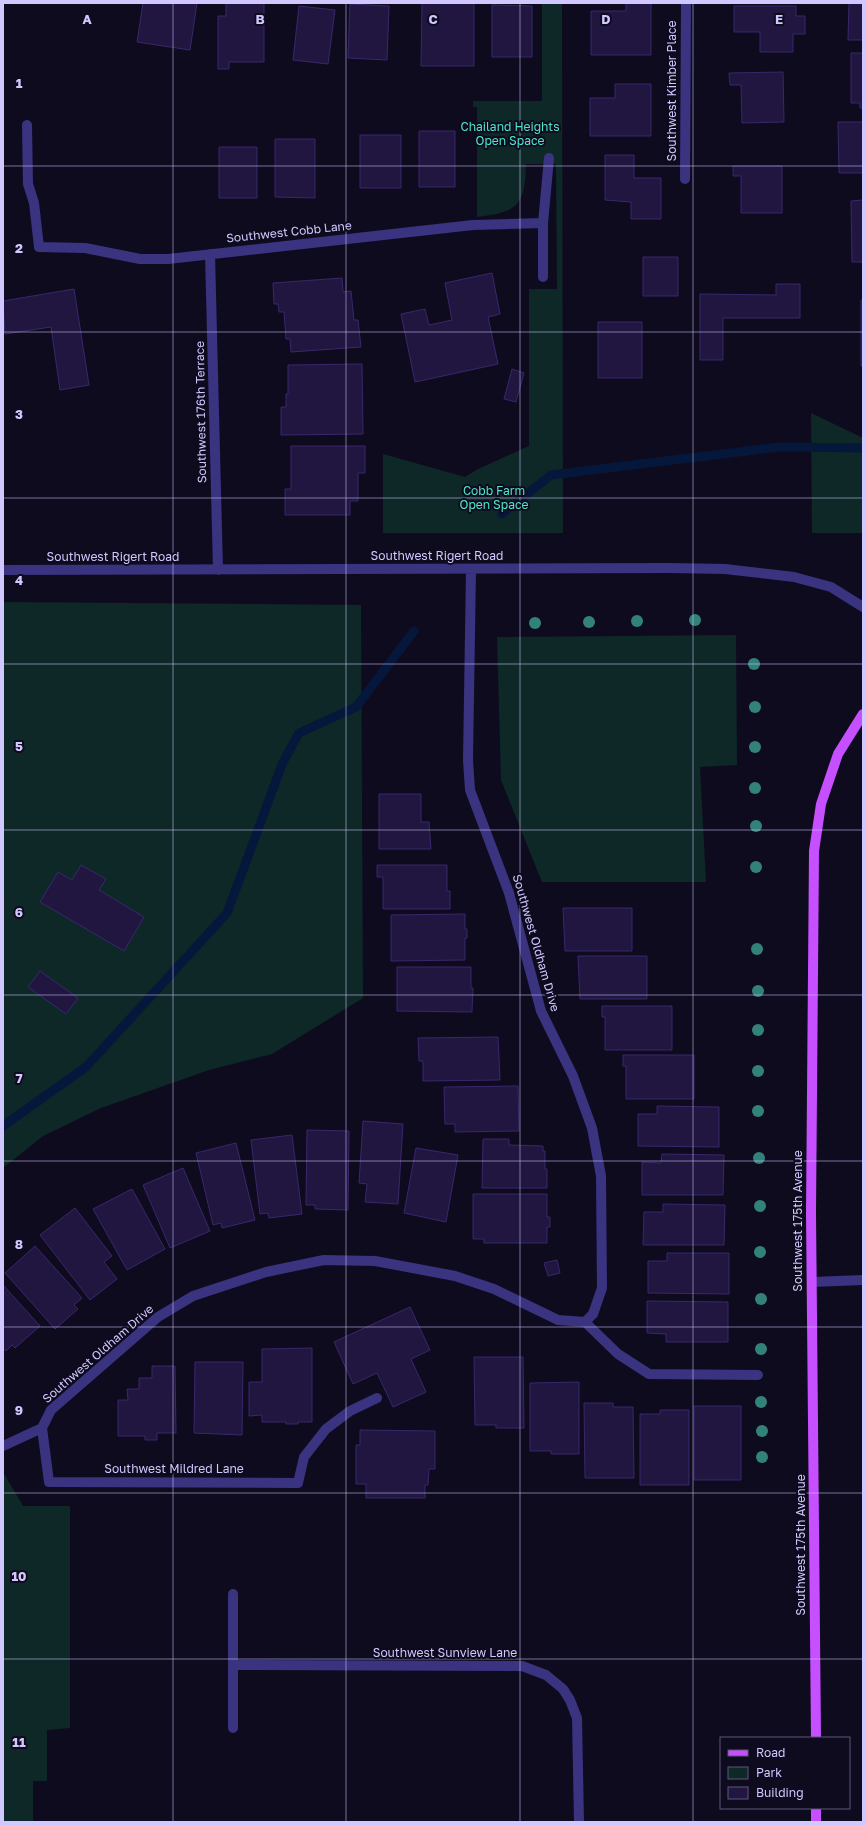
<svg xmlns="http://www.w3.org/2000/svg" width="866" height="1825" viewBox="0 0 866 1825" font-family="'Golos Text',sans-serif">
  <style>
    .green { fill: #0e2828 }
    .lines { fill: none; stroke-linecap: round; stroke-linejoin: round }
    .stream { stroke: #06173c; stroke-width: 9 }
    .building { fill: #211640; stroke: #39276d }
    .minor { stroke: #3a3380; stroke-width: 10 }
    .major { stroke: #c64fff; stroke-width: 10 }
    .tree { fill: #32827b }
    .grid { fill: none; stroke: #d1c8ff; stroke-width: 1; stroke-opacity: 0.55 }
    .labels { text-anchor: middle; stroke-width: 4; stroke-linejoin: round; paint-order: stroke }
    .street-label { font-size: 12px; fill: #d1c8ff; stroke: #0f0b1e }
    .park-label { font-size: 12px; fill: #4fe4c7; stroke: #0f0b1e }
    .grid-label { font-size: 13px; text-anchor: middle; font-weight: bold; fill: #d1c8ff; stroke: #0f0b1e; stroke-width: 4; stroke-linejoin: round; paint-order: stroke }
  </style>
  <rect width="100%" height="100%" fill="#0f0b1e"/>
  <path class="green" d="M542,3H562L563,533H383V454L465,477L478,469L529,446V289H557L556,164H526C525,206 518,212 477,217V107H473V101H542Z
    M811,413L863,438V533H812Z
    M3,602L361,605L363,998L272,1054L209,1070L101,1108L43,1136L3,1168Z
    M736,635L737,765L700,767L706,882H542L501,780L497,637Z
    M3,1472L23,1506H70V1728L47,1730V1781H33V1822H3Z"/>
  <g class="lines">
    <path class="stream" d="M502,514L551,475L779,447L863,448
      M3,1126L86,1067L227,913L283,762L299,733L356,707L414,631"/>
  </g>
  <path class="building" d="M143,3H197L190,50L137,42Z
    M226,3H264V62H229V69H218V16H226Z
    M422,3H474V66H421Z
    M626,3H651V55H591V11H626Z
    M849,3H863V40H848Z
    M350,4L389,6L387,60L348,58Z
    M492,5L532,6V57H492Z
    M299,6L335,10L328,64L293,60Z
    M734,6H796V16H805V34H793V52H760V32H734Z
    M851,53H863V108H860V103H851Z
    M783,72L784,122L742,123L741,85H730L729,73Z
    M615,84H651V136H590V98H615Z
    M838,122H863V173H839Z
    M419,131H455V187H419Z
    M360,135H401V188H360Z
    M275,139H315V198L275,197Z
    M219,147H257V198H219Z
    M605,155H634V178H661V219H631V202L605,200Z
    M733,166H782V213H741V176H733Z
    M863,200V262H852L851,201Z
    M643,257H678V296H643Z
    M492,273L500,314L488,317L498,364L415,382L401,314L425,309L429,325L452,320L445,283Z
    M342,278L343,292L351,291L354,320H358L361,347L291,352L290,339H286L284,312H279L278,304H274L273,283Z
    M776,284H800V318H723V360H700V294L776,295Z
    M74,289L89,385L60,390L51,327L5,334L3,301Z
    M861,300H863V366H861Z
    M598,322H642V378H598Z
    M362,364L363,434L281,435V407H286V394H288V365Z
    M512,369L524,373L516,402L504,399Z
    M291,446H365V473H358V501H350V515H285V489H291Z
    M379,794H421V822H429L431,849H379Z
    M81,865L106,879L99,890L144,917L124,951L40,902L58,872L72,880Z
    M377,865H447V891H450V909H383V877H377Z
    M563,908H632V951H565Z
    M465,914V929H467V938H465V960L391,961V915Z
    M578,956H647V999H580Z
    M397,967H471V988H473L472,1012L397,1011Z
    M40,971L78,998L66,1014L28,987Z
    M602,1006H672V1050H605V1017H602Z
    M498,1037L500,1080L423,1081V1061H419L418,1038Z
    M623,1055H694V1099H626V1066H623Z
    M518,1086L519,1131L455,1132V1124H445L444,1087Z
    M657,1106L719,1107V1147L638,1146V1114H657Z
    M363,1121L403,1124L398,1204L365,1202L367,1184L359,1183Z
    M307,1130L349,1131L348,1210L315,1209V1205H306Z
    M292,1135L302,1214L269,1218L268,1213L260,1214L251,1140Z
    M483,1139H509V1145L543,1146V1151H545V1169H547V1188H482Z
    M236,1143L255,1220L222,1228L221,1223L213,1225L196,1153Z
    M416,1148L458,1155L446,1222L404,1213Z
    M662,1154L724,1155L723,1195H642V1162L661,1163Z
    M183,1168L210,1231L170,1248L143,1185Z
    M132,1189L165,1249L127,1270L93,1209Z
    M473,1194H547V1217H550V1227H547V1243H484V1239H473Z
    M663,1204L725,1205L724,1245H643L644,1212H663Z
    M75,1208L112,1256L104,1262L117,1279L90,1300L40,1235Z
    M35,1246L82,1298L74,1305L78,1309L55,1329L5,1273Z
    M667,1253H729V1294L648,1293V1261H667Z
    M557,1260L560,1273L548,1276L544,1263Z
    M3,1285L40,1326L15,1348L12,1345L6,1351L3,1348Z
    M647,1301L728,1302V1342H666V1334L647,1333Z
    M410,1307L430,1350L411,1359L426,1392L393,1407L377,1373L353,1384L334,1342Z
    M312,1348V1422H298V1424H286V1422H262V1415L249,1416V1382H262V1349Z
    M474,1357H523L524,1428H496V1425H475Z
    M195,1362H243L242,1435L194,1433Z
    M152,1366H175L176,1433H157V1440H145V1436H118V1400H128L127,1389H139V1378H152Z
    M579,1382V1454H551V1451H530V1383Z
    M584,1403H613V1407H633L634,1478H585Z
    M694,1406H741V1480H694Z
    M660,1410H689V1485H640V1414H660Z
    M360,1430L435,1431V1469H429L428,1485H425V1498H366V1484H356V1445H360Z"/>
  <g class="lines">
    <path class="minor" d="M27,125L28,184L34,203L39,247L85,248L140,259H168L473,225L543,223
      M685,179L686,3
      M210,254L218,570
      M543,277V223L549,158
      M3,570L671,568L725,569L794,577L831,587L863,607
      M812,1282L863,1280
      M585,1322L618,1354L649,1374L758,1375
      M377,1398L350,1411L326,1429L304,1457L298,1483L49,1482L42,1428L51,1410L158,1317L193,1296L266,1272L324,1260L375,1261L455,1276L494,1289L558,1320L585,1322L593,1314L602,1288L601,1176L592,1128L573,1076L541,1011L509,893L470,790L468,760L471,569
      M3,1446L42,1428
      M233,1594V1728
      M233,1665L522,1666L546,1675L563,1689L570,1700L577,1718L579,1822"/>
    <path class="major" d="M816,1738L811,1213L814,851L821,804L838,754L863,714
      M816,1808V1822"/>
  </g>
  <g class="tree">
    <circle cx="695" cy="620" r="6"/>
    <circle cx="637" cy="621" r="6"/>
    <circle cx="589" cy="622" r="6"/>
    <circle cx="535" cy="623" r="6"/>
    <circle cx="754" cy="664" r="6"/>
    <circle cx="755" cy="707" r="6"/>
    <circle cx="755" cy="747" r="6"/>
    <circle cx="755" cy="788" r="6"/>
    <circle cx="756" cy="826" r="6"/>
    <circle cx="756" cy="867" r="6"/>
    <circle cx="757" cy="949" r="6"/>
    <circle cx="758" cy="991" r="6"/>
    <circle cx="758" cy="1030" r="6"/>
    <circle cx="758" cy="1071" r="6"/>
    <circle cx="758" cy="1111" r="6"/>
    <circle cx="759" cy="1158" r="6"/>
    <circle cx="760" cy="1206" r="6"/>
    <circle cx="760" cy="1252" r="6"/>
    <circle cx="761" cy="1299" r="6"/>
    <circle cx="761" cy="1349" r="6"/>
    <circle cx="761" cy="1402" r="6"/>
    <circle cx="762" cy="1431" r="6"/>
    <circle cx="762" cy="1457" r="6"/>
  </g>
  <path class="grid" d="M173,3V1822M346,3V1822M520,3V1822M693,3V1822M3,166H863M3,332H863M3,498H863M3,664H863M3,830H863M3,995H863M3,1161H863M3,1327H863M3,1493H863M3,1659H863"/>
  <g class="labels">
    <g class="street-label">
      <text transform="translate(672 91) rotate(-90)" y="4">Southwest Kimber Place</text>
      <text transform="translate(289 232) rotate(-6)" y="4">Southwest Cobb Lane</text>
      <text transform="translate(201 412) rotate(-91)" y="4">Southwest 176th Terrace</text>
      <text x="437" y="560">Southwest Rigert Road</text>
      <text x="113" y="561">Southwest Rigert Road</text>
      <text transform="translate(536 943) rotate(74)" y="4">Southwest Oldham Drive</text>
      <text transform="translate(798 1221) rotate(-90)" y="4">Southwest 175th Avenue</text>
      <text transform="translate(98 1354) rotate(-41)" y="4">Southwest Oldham Drive</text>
      <text x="174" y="1473">Southwest Mildred Lane</text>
      <text transform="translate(801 1545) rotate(-90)" y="4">Southwest 175th Avenue</text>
      <text x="445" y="1657">Southwest Sunview Lane</text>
    </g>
    <g class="park-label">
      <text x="510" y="131">Chailand Heights<tspan x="510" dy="14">Open Space</tspan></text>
      <text x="494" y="495">Cobb Farm<tspan x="494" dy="14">Open Space</tspan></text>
    </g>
  </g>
  <g class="grid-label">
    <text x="87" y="24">A</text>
    <text x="260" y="24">B</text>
    <text x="433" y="24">C</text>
    <text x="606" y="24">D</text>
    <text x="779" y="24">E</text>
    <text x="19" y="88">1</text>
    <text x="19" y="253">2</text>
    <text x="19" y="419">3</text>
    <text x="19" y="585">4</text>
    <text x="19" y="751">5</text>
    <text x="19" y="917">6</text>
    <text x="19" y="1083">7</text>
    <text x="19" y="1249">8</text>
    <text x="19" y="1415">9</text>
    <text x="19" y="1581">10</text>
    <text x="19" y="1747">11</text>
  </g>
  <rect width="866" height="1825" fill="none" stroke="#d1c8ff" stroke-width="8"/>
  <rect x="720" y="1737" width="130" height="72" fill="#0f0b1e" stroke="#5d5778"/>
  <rect x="728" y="1750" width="20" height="6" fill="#c64fff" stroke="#5d5778"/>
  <text x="756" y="1757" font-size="12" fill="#d1c8ff">Road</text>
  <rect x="728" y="1767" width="20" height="12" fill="#0e2828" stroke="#5d5778"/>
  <text x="756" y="1777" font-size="12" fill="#d1c8ff">Park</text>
  <rect x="728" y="1787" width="20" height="12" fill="#211640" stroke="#5d5778"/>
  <text x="756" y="1797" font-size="12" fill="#d1c8ff">Building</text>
</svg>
